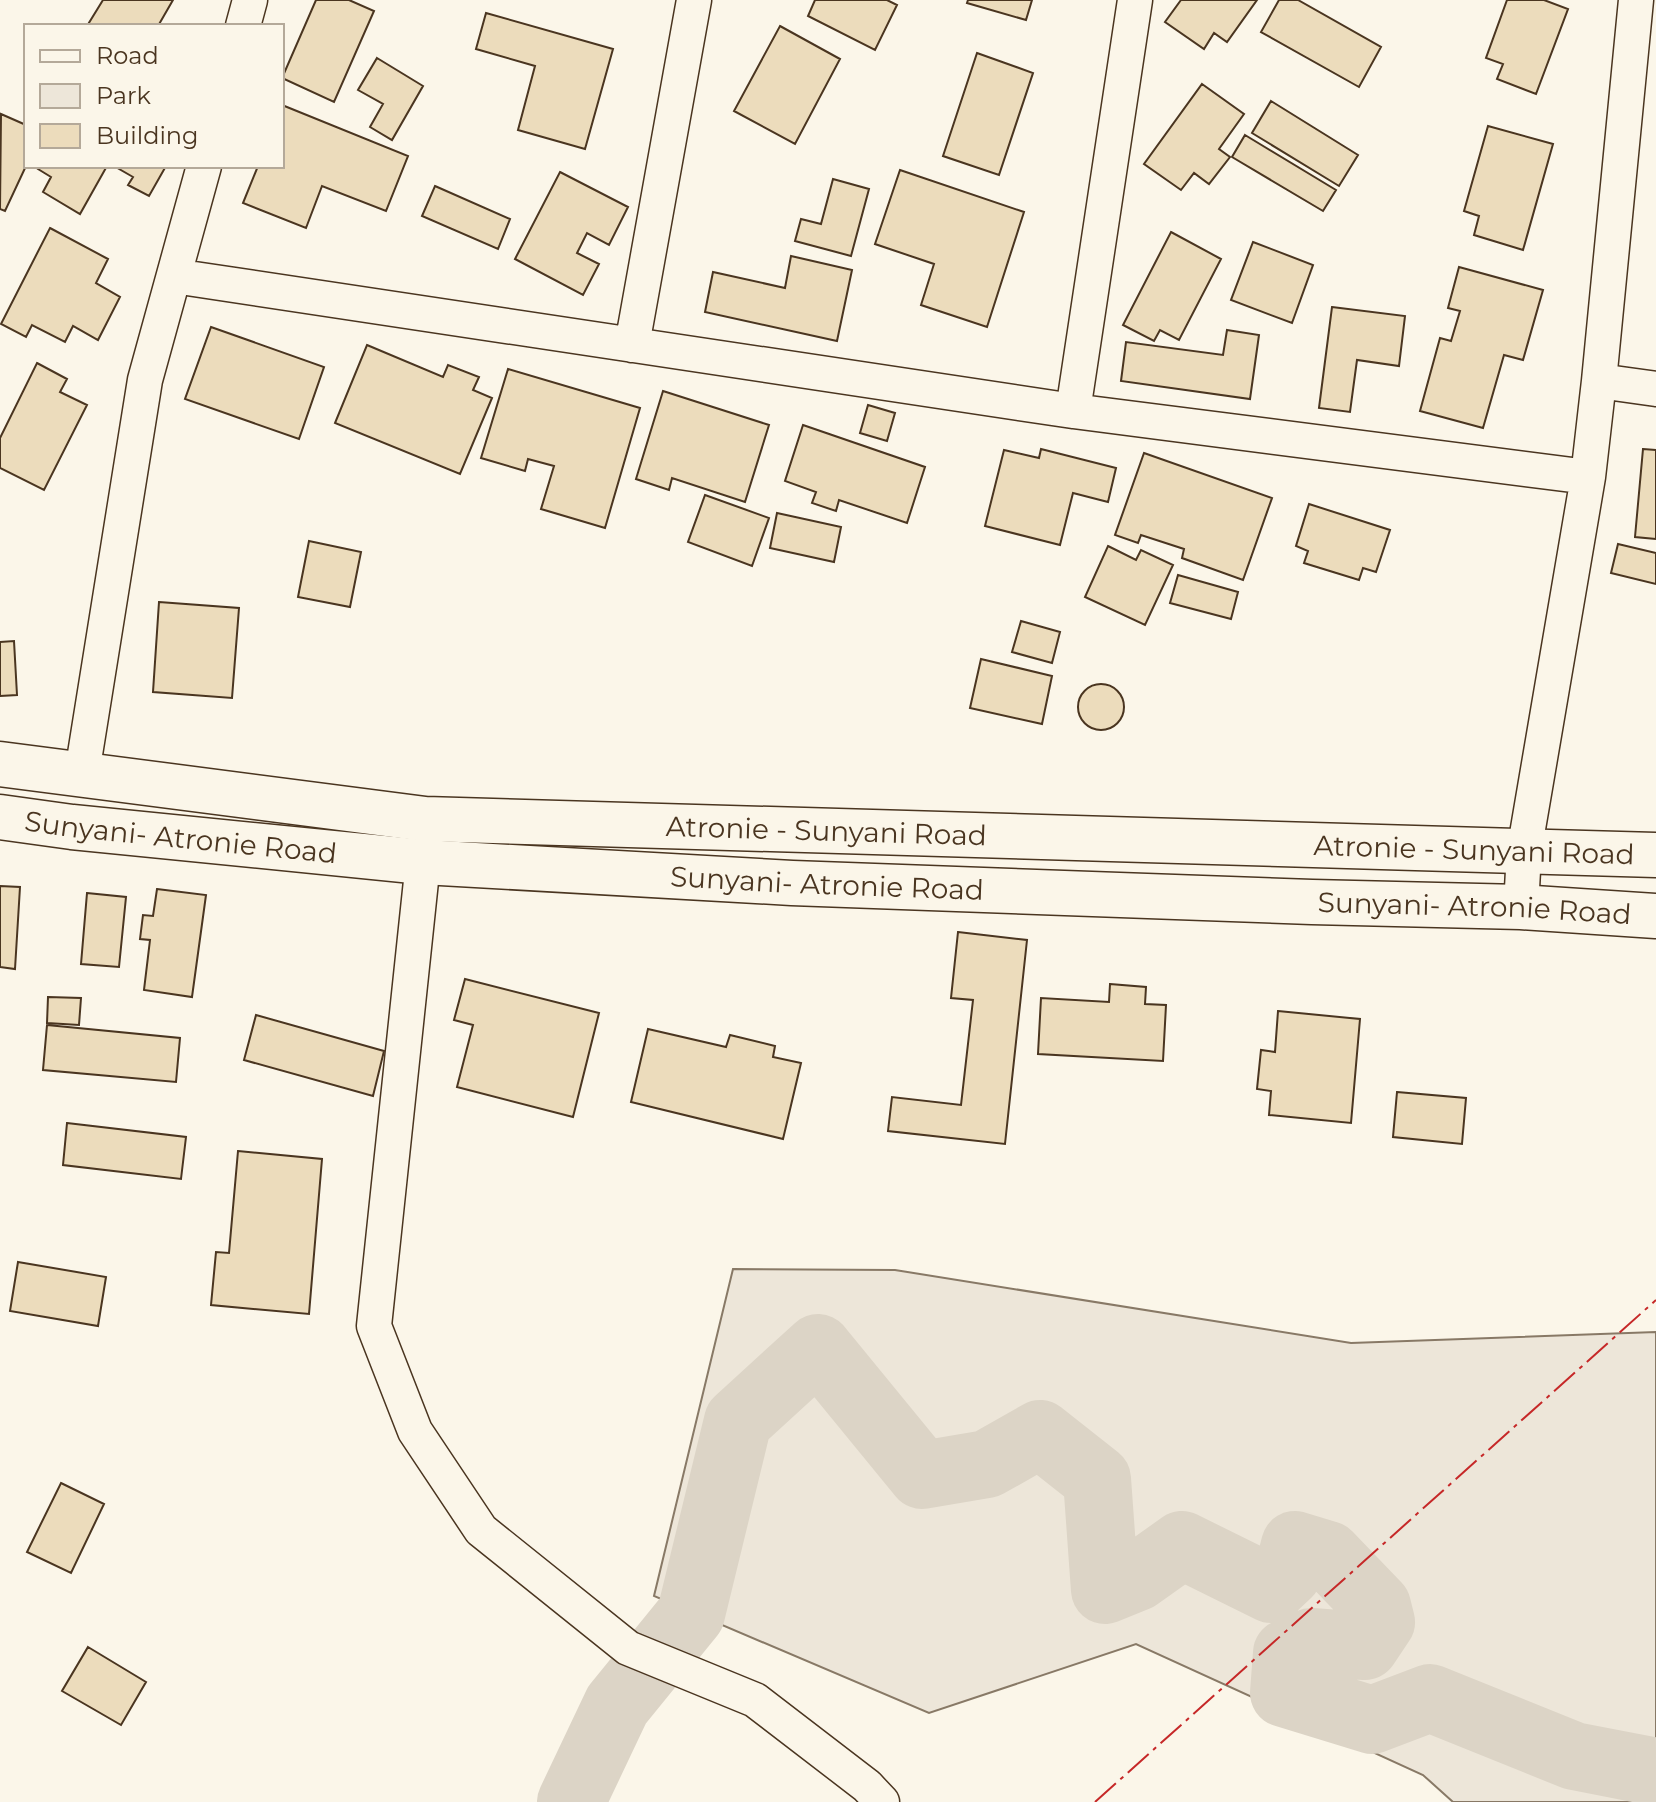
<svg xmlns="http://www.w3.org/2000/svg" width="1656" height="1802" viewBox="0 0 1656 1802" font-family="Montserrat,sans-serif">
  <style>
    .green { fill: #ede6d9; stroke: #887966; stroke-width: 2 }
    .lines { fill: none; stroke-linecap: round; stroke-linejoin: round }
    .river { stroke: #dcd4c6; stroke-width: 68 }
    .building { fill: #ecdcbc; stroke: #4a3520; stroke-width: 2 }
    .street-casing { stroke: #4a3520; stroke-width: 37 }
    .highway-casing { stroke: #4a3520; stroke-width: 47 }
    .street { stroke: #fbf6e9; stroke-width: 34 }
    .highway { stroke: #fbf6e9; stroke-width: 44 }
    .power { stroke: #c62828; stroke-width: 2; stroke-dasharray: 28 6 4 6; stroke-linecap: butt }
    .labels { text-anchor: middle; stroke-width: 6; stroke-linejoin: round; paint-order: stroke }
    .street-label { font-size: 28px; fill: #4a3520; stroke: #fbf6e9 }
  </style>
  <rect width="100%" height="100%" fill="#fbf6e9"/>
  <path class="green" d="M733,1269L895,1270L1351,1343L1656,1332V1802H1453L1423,1775L1136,1644L929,1713L654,1596Z"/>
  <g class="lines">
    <path class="river" d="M571,1802L617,1705L691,1614L738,1421L818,1348L922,1475L987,1464L1040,1434L1097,1479L1105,1590L1137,1577L1182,1545L1271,1589L1288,1573L1295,1545L1328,1555L1377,1606L1381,1622L1365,1646L1311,1642L1287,1653L1284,1693L1372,1720L1430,1698L1574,1756L1656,1772"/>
  </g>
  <path class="building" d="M103,0H173L158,26H87Z
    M316,0H349L374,11L334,102L282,78Z
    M815,0H887L897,5L875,50L808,16Z
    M968,0H1032L1026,20L967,3Z
    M1181,0H1257L1227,42L1214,33L1204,49L1165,22Z
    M1279,0H1298L1381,47L1359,87L1261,32Z
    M1507,0H1544L1568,9L1536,94L1497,79L1503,64L1486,58Z
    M486,13L613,49L585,149L518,130L535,66L476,49Z
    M780,26L840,59L795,144L734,111Z
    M977,53L1033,73L999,175L943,156Z
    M377,58L423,86L392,140L370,127L383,104L358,90Z
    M1202,84L1244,114L1219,149L1230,157L1209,184L1194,173L1181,190L1144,164Z
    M1271,101L1358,155L1339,186L1252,133Z
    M282,105L408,156L386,211L322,186L306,228L243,203L258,166H282Z
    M1,114L26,125V166L5,211L0,209Z
    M1488,126L1553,144L1523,250L1474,235L1479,216L1464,211Z
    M1245,135L1336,190L1323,211L1232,157Z
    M40,166H107L80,214L43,192L51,177L38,169Z
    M114,166H166L149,196L128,185L133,177Z
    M900,170L1024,212L987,327L921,305L934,264L875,244Z
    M560,172L628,207L609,245L587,233L577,253L599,264L583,295L515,259Z
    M833,179L869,189L851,256L795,241L801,219L821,224Z
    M435,186L510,219L498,249L422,216Z
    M50,228L108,259L96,283L120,297L98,340L73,326L65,342L32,325L26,337L1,324Z
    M1171,232L1221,259L1179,340L1160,330L1154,341L1123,325Z
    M1253,242L1313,265L1292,323L1231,300Z
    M791,256L852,270L837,341L705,312L713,272L785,288Z
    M1459,267L1543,290L1523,360L1504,355L1483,428L1420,411L1440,338L1451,341L1460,311L1448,308Z
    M1332,307L1405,316L1399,366L1357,360L1350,412L1319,408Z
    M211,327L324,367L299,439L185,399Z
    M1227,330L1259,335L1250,399L1121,381L1126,342L1223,355Z
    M367,345L443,377L448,365L479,377L473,390L492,398L460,474L335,423Z
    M37,363L67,379L60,392L87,405L44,490L0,468V438Z
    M508,369L640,408L605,528L541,509L554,466L528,459L525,471L481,458Z
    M663,391L769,425L745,502L672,478L669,490L636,479Z
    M868,405L895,413L887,441L860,433Z
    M803,425L925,467L907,523L839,500L836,511L812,503L816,492L785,481Z
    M1041,449L1116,468L1108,502L1073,493L1060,545L985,526L1004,450L1039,458Z
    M1643,449L1656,450V539L1635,537Z
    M1144,453L1272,498L1243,580L1182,558L1184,549L1141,535L1138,543L1115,535Z
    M705,495L769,518L752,566L688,542Z
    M1309,504L1390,530L1376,572L1363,568L1359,580L1304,563L1308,551L1296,546Z
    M777,513L841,527L834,562L770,548Z
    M309,541L361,552L350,607L298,597Z
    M1618,544L1656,553V584L1611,573Z
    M1108,546L1136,560L1141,550L1173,565L1145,625L1085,597Z
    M1178,575L1238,592L1231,619L1170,603Z
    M159,602L239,608L232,698L153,692Z
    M1021,621L1060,632L1052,663L1012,652Z
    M14,641L17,695L0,696V642Z
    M981,659L1052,676L1042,724L970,708Z
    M1078 707a23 23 0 1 1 46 0a23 23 0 1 1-46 0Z
    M0,886L20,887L15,969L0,967Z
    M157,889L206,895L192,997L144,990L150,940L140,939L143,915L153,916Z
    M87,893L126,897L119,967L81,964Z
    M958,932L1027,940L1005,1144L888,1131L892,1097L961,1105L973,1000L951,998Z
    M465,979L599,1013L573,1117L457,1087L473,1025L454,1020Z
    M1110,984L1146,987L1145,1004L1166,1005L1163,1061L1038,1054L1041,998L1109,1002Z
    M48,997L81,998L79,1025L47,1023Z
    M1278,1011L1360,1019L1351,1123L1269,1115L1271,1091L1257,1089L1261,1050L1275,1052Z
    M256,1015L384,1051L373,1096L244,1060Z
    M47,1025L180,1038L176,1082L43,1070Z
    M648,1029L726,1047L730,1035L775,1046L773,1057L801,1063L783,1139L631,1102Z
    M1397,1092L1466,1098L1462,1144L1393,1137Z
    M67,1123L186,1137L181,1179L63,1165Z
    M238,1151L322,1159L309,1314L211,1305L216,1252L229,1253Z
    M18,1262L106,1277L98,1326L10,1311Z
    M61,1483L104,1504L71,1573L27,1552Z
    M88,1647L146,1682L121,1725L62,1691Z"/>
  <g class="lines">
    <defs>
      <path id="street" d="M1135,0L1073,411L1588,477
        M243,26L250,0
        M174,276L1073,411
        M632,345L694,0
        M1599,381L1656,389
        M82,773L145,380L204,166
        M423,862L374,1326L415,1431L481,1530L628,1648L755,1700L867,1786L882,1802
        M1521,907L1524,852L1588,477L1599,381L1636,0"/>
      <g id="highway">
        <path id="s1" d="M0,764L425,819L1656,855"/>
        <path id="s2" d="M0,817L72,827L423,862L792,883L1312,902L1521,907L1656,916"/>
      </g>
    </defs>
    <use href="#street" class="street-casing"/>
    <use href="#highway" class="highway-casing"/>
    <use href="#street" class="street"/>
    <use href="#highway" class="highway"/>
    <path class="power" d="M1095,1802L1656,1300"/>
  </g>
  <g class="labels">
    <g class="street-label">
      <text dy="10" stroke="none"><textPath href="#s1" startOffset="830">Atronie - Sunyani Road</textPath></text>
      <text dy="10" stroke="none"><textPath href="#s2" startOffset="182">Sunyani- Atronie Road</textPath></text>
      <text dy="10" stroke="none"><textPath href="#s1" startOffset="1478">Atronie - Sunyani Road</textPath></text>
      <text dy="10" stroke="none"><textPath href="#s2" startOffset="830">Sunyani- Atronie Road</textPath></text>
      <text dy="10" stroke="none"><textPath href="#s2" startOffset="1478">Sunyani- Atronie Road</textPath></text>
    </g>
  </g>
  <rect x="24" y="24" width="260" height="144" fill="#fbf6e9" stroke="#b4a999" stroke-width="2"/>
  <rect x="40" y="50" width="40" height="12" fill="#fbf6e9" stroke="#b4a999" stroke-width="2"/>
  <text x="96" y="64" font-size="24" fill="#4a3520">Road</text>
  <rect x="40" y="84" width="40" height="24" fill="#ede6d9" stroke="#b4a999" stroke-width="2"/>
  <text x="96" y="104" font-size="24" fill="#4a3520">Park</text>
  <rect x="40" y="124" width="40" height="24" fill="#ecdcbc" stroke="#b4a999" stroke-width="2"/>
  <text x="96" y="144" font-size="24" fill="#4a3520">Building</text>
</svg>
